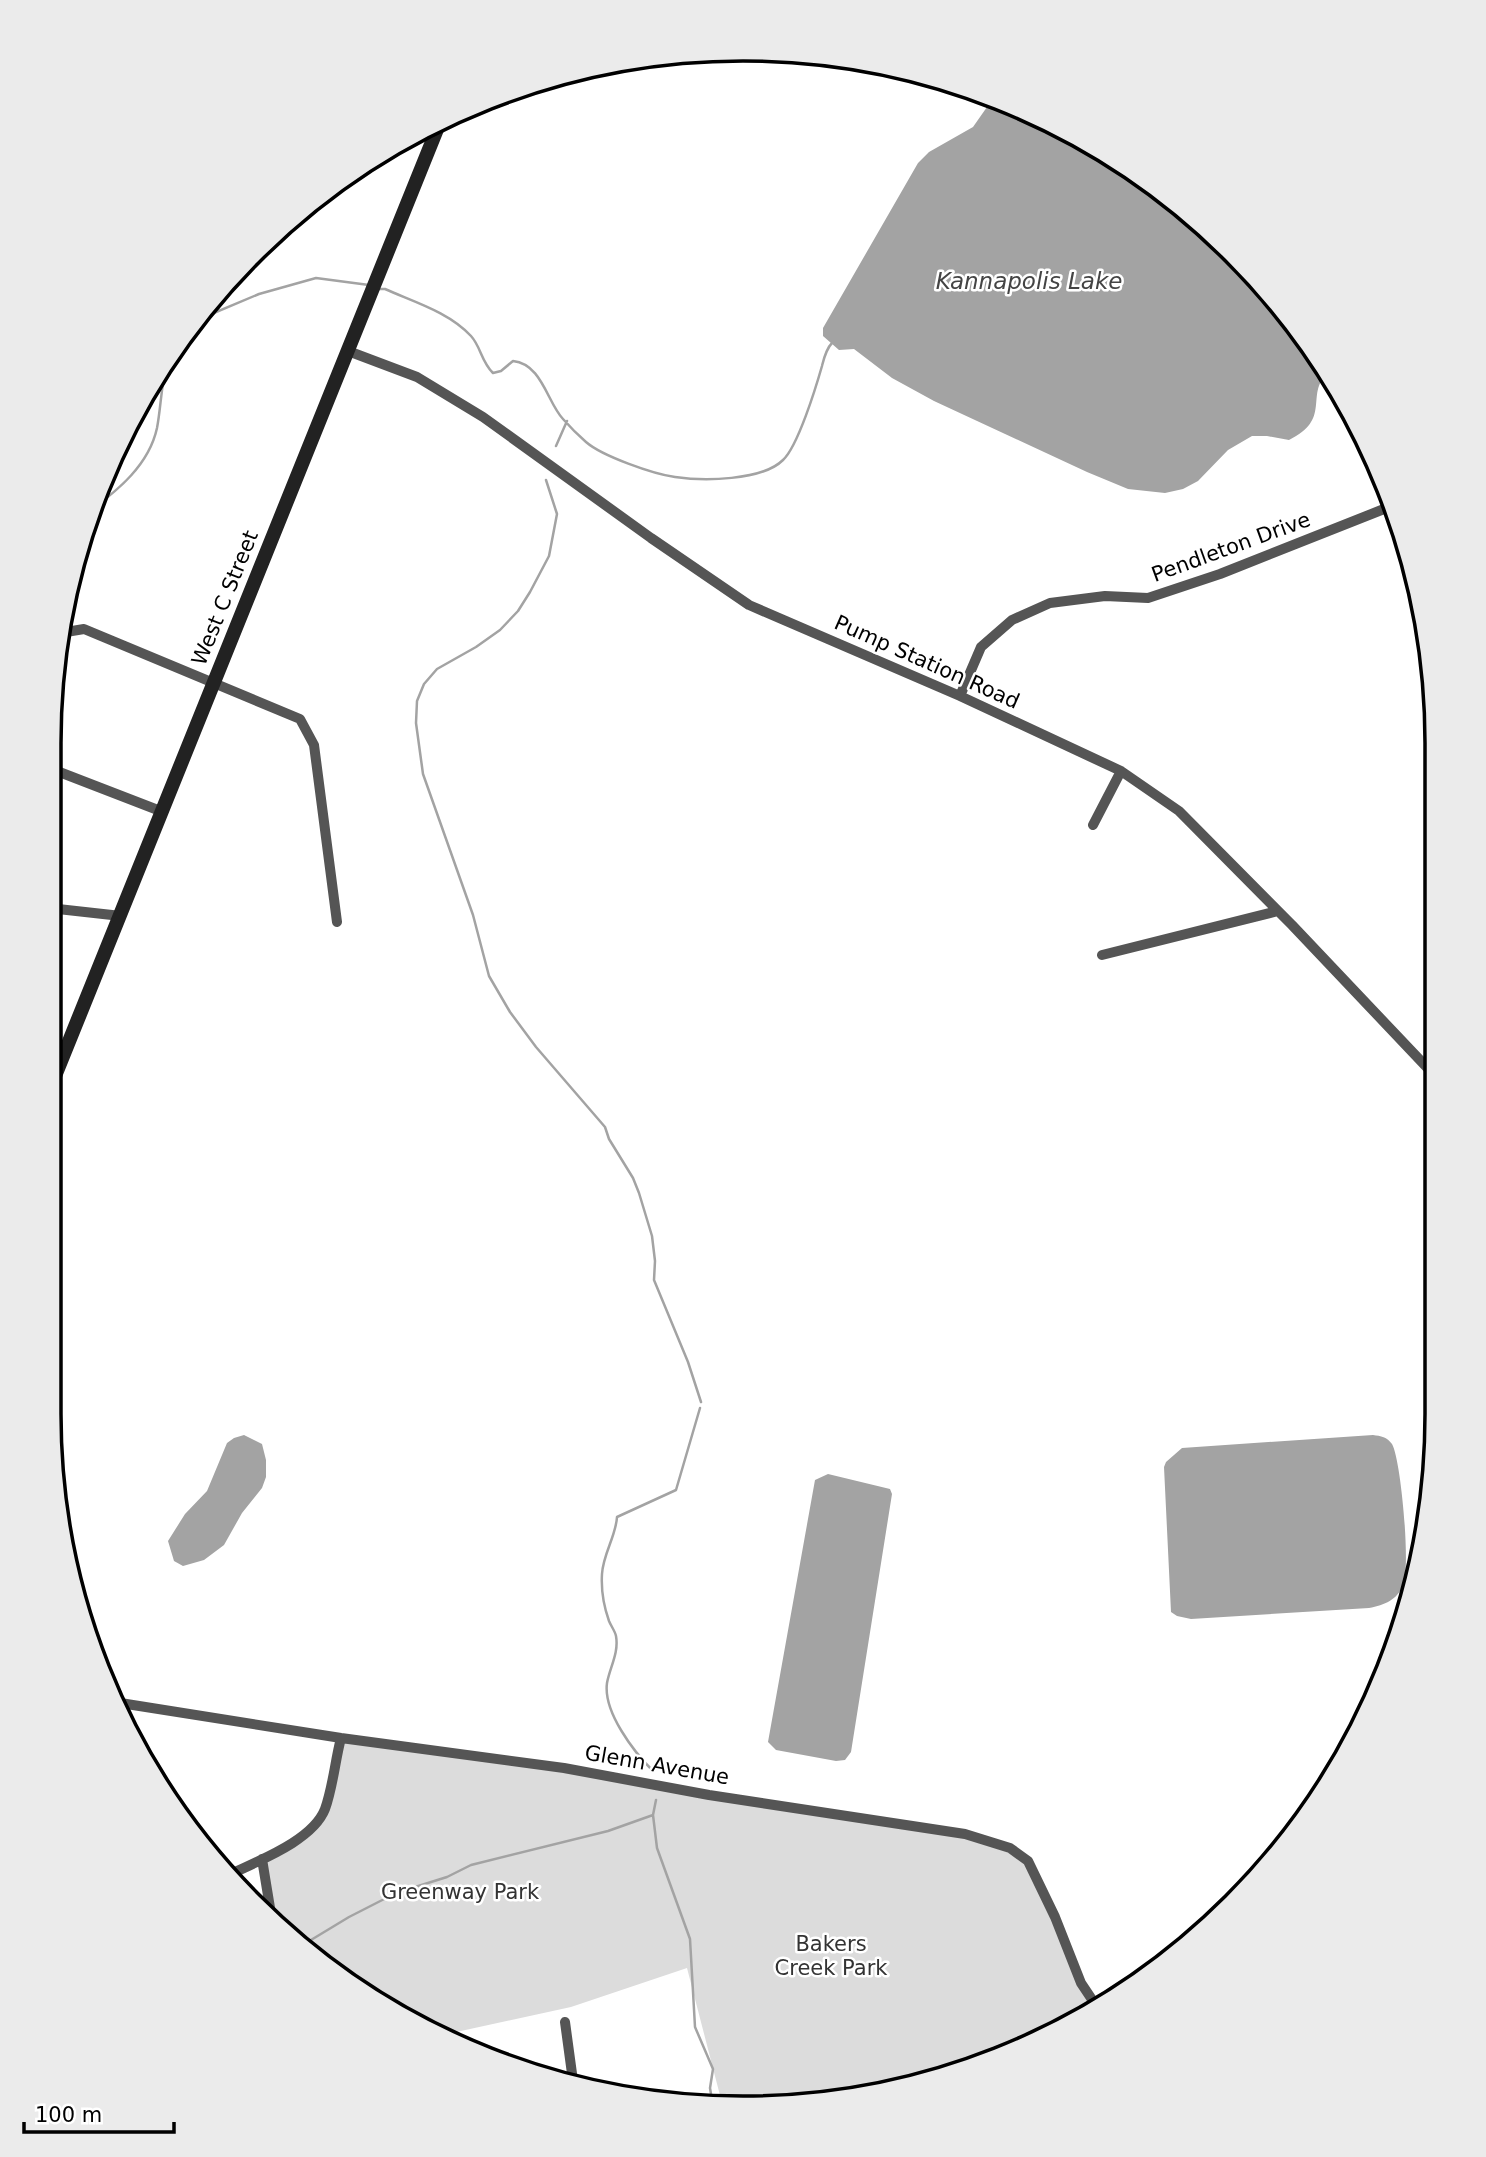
<svg xmlns="http://www.w3.org/2000/svg" width="1486" height="2157" viewBox="0 0 1486 2157" font-family="'DejaVu Sans',sans-serif">
  <style>
    .green { fill: #dcdcdc }
    .water { fill: #a3a3a3 }
    .lines { fill: none; stroke-linecap: round; stroke-linejoin: round }
    .stream { stroke: #a3a3a3; stroke-width: 2.5 }
    .street { stroke: #555; stroke-width: 10 }
    .secondary { stroke: #222; stroke-width: 14 }
    .labels { text-anchor: middle; stroke-width: 5; stroke-linejoin: round; paint-order: stroke }
    .street-label { font-size: 21px; fill: #000; stroke: #fff }
    .park-label { font-size: 21px; fill: #333; stroke: #fff }
    .water-label { font-size: 23px; font-style: italic; fill: #444; stroke: #fff }
    .rim { fill: none; stroke: #000; stroke-width: 3.5 }
  </style>
  <rect width="100%" height="100%" fill="#fff"/>
  <path class="green" d="M341,1738L965,1834L1028,1861L1097,2007L1050,2036L878,2095L743,2108L723,2107L687,1968L571,2007L438,2036L396,2015L286,1936L268,1916L262,1859L299,1838L324,1811Z"/>
  <path class="water" d="M994,97L1009,102L1129,166L1234,253L1294,321L1327,373C1305,396 1332,419 1289,440L1267,436H1252L1228,450L1198,481L1183,489L1165,493L1128,489L1087,472L934,401L892,378L854,349L839,350L823,336V328L918,163L929,152L973,127Z
    M244,1435L262,1444L266,1460V1477L262,1488L242,1513L224,1545L204,1560L183,1566L174,1561L168,1541L185,1514L207,1491L227,1443L234,1438Z
    M1373,1435C1381,1436 1387,1437 1392,1444C1401,1459 1411,1569 1403,1585C1397,1600 1385,1605 1369,1608L1191,1619L1177,1616L1171,1612L1164,1467L1166,1462L1182,1448Z
    M828,1474L890,1489L892,1494L851,1752L845,1760L836,1761L776,1750L768,1742L815,1480Z"/>
  <g class="lines">
    <path class="stream" d="M379,289H385C414,302 449,312 471,336C481,347 481,361 493,373L501,371L513,361C542,364 547,402 563,419C570,427 578,435 586,442C602,456 653,474 675,477C703,481 762,481 783,460C798,446 816,387 822,366C824,358 826,349 832,343
      M202,318L259,294L316,278L369,285
      M556,446L567,421
      M546,480L557,514L549,556L530,592L518,611L500,630L476,647L437,669L424,684L417,701L416,723L423,774L473,915L489,976L510,1012L536,1047L605,1127L609,1139L633,1178L639,1193L652,1236L655,1261L654,1280L688,1362L701,1402
      M90,511C118,490 149,465 157,428C161,407 161,385 167,364
      M653,1771C634,1752 603,1712 607,1683C610,1667 619,1653 616,1636C615,1631 611,1626 609,1621C604,1607 601,1590 602,1574C603,1554 616,1536 617,1517L676,1490L700,1408
      M656,1800L653,1815L657,1848L690,1939L695,2027L713,2069L710,2088L713,2106
      M299,1945L306,1943L349,1917L396,1893L447,1877L471,1865L608,1831L653,1815"/>
    <path class="street" d="M348,351L417,377L483,417L651,538L749,605L960,696L1121,771L1179,811L1292,925L1437,1078
      M59,641L66,632L84,629L300,719L314,745L337,922
      M960,696L981,647L1012,620L1050,603L1105,596L1148,598L1220,574L1389,507
      M49,768L163,812
      M1093,825L1121,771
      M49,908L121,916
      M1102,955L1278,911
      M114,1702L341,1738L564,1768L709,1795L965,1834L1010,1848L1028,1861L1055,1917L1081,1983L1097,2007
      M262,1859L272,1920
      M231,1874C260,1860 313,1840 325,1809C333,1787 335,1761 341,1738
      M565,2022L573,2081"/>
    <path class="secondary" d="M49,1091L440,122"/>
  </g>
  <g class="labels">
    <g class="street-label">
      <text transform="translate(1231 547) rotate(-20)" y="7">Pendleton Drive</text>
      <text transform="translate(225 598) rotate(-68)" y="7">West C Street</text>
      <text transform="translate(927 662) rotate(24)" y="7">Pump Station Road</text>
      <text transform="translate(657 1765) rotate(10)" y="7">Glenn Avenue</text>
    </g>
    <g class="park-label">
      <text x="460" y="1899">Greenway Park</text>
      <text x="831" y="1951">Bakers<tspan x="831" dy="24">Creek Park</tspan></text>
    </g>
    <g class="water-label">
      <text x="1029" y="289">Kannapolis Lake</text>
    </g>
  </g>
  <path d="M0 0H1486V2157H0ZM743 61H743A682 682 0 0 1 1425 743V1414A682 682 0 0 1 743 2096H743A682 682 0 0 1 61 1414V743A682 682 0 0 1 743 61Z" fill="#ebebeb" fill-rule="evenodd"/>
  <path class="rim" d="M743 61H743A682 682 0 0 1 1425 743V1414A682 682 0 0 1 743 2096H743A682 682 0 0 1 61 1414V743A682 682 0 0 1 743 61Z"/>
  <path d="M24 2122v10h150v-10" fill="none" stroke="#000000" stroke-width="3.5"/>
  <text x="35" y="2122" font-size="21" fill="#000000" stroke="#ffffff" stroke-width="5" paint-order="stroke">100 m</text>
</svg>
